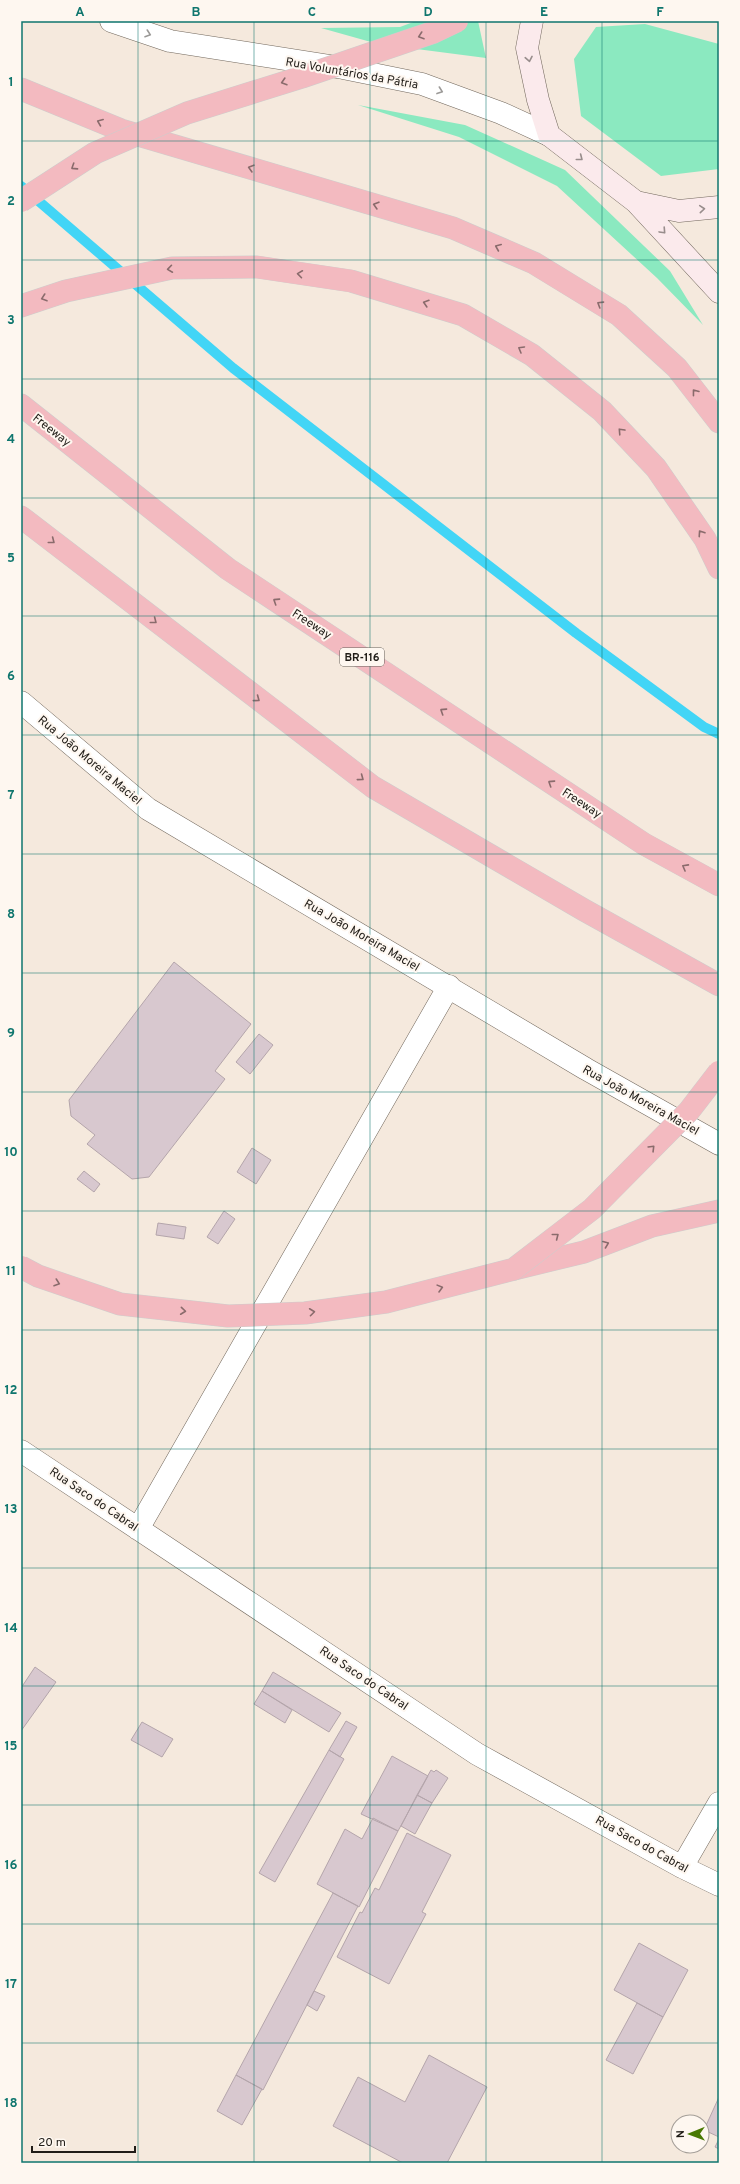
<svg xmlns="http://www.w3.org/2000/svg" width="740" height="2184" viewBox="0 0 740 2184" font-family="Overpass,sans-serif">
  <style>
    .green { fill: #8be9c0 }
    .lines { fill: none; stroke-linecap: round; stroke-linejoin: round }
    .stream { stroke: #42d5f6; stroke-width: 10 }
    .building { fill: #d8c8cf; stroke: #b4a5ab }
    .minor-casing { stroke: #72685d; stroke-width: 23 }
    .tertiary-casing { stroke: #72685d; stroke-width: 23 }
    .secondary-casing { stroke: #72685d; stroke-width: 23 }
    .motorway-casing { stroke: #cecdcc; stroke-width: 23 }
    .minor { stroke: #fff; stroke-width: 22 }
    .tertiary { stroke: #fff; stroke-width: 22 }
    .secondary { stroke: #fbeaec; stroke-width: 22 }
    .motorway { stroke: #f3bac0; stroke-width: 22 }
    .motorway-bridge-casing { stroke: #cecdcc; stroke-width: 23; stroke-linecap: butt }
    .motorway-bridge { stroke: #f3bac0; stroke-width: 22 }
    .oneway { stroke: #9b9997 }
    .oneway2 { stroke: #8a6b6c }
    .oneway3 { stroke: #988d8c }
    .grid { fill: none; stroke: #0f766e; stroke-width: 1; stroke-opacity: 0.55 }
    .labels { text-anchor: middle; stroke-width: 4; stroke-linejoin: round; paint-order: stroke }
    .shield { fill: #fef7f0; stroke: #635e58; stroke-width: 1 }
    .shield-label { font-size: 11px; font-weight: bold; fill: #201c17 }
    .street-label { font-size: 12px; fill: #201c17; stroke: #fef7f0 }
    .neatline { fill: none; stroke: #0f766e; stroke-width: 1.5 }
    .grid-label { font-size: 13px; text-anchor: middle; font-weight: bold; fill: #0f766e }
  </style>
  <rect width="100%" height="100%" fill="#f5e9dd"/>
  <path class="green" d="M416,21H478L486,58L378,44L321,28L400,27Z
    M645,24L719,44V169L661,176L581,116L574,59L596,27Z
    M358,105L465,125L565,170L670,271L703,325L657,278L557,186L459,137Z"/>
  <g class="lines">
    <path class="stream" d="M21,186L233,368L576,633L704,727L719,734"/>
  </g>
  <path class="building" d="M174,962L251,1024L215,1071L225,1079L149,1177L132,1179L87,1144L95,1135L71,1116L69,1100Z
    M259,1034L273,1045L250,1074L236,1062Z
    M252,1148L271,1160L256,1184L237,1172Z
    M84,1171L100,1184L94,1192L77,1179Z
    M224,1211L235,1219L218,1244L207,1237Z
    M158,1223L186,1227L184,1239L156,1235Z
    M35,1667L56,1682L21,1731V1688Z
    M273,1672L341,1713L329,1732L262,1691Z
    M262,1691L292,1710L285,1723L254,1704Z
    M346,1721L357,1727L340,1757L329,1750Z
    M142,1722L173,1739L162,1757L131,1740Z
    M329,1750L344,1759L275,1882L259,1873Z
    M392,1756L428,1776L398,1831L361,1814Z
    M431,1770L434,1772L436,1770L448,1778L432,1803L417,1795Z
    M417,1795L432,1803L415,1834L401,1826Z
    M373,1818L398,1831L359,1907L317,1884L345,1829L362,1839Z
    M407,1833L451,1855L422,1912L426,1914L389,1984L337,1957L360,1912L362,1913L375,1888L379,1890Z
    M333,1893L358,1906L263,2090L236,2075Z
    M639,1943L688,1970L663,2017L614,1990Z
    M314,1991L325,1996L317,2011L307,2005Z
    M637,2003L663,2017L633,2074L606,2060Z
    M429,2055L487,2087L447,2163H403L333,2126L358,2077L405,2102Z
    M236,2075L262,2089L242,2125L217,2111Z
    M719,2097V2137L704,2130Z
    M719,2139V2149L715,2147Z"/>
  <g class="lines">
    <defs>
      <path id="minor" d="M111,21L170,41L343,68L422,84L501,113L549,135
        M21,1451L477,1754L682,1867L719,1885
        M138,1529L449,986
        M682,1867L719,1803"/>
      <path id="tertiary" d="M21,702L148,809L586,1069L719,1144"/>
      <path id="secondary" d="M532,21L527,48L538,100L549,135L636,202L719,292
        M636,202L679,211L719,207"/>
      <path id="motorway" d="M21,89L121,130L453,228L534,263L619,315L677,368L719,422
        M21,306L66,291L172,268L257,267L351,281L463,315L532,355L602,411L656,468L705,539L719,568
        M21,405L228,569L644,844L719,885
        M21,517L373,787L584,910L719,985
        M514,1269L584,1252L652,1226L719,1211"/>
    </defs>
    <use href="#minor" class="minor-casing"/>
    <use href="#tertiary" class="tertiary-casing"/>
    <use href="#secondary" class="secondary-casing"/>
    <use href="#motorway" class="motorway-casing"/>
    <use href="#minor" class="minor"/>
    <use href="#tertiary" class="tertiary"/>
    <use href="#secondary" class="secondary"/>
    <use href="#motorway" class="motorway"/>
    <defs>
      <path id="motorway-bridge" d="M21,201L95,153L187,113L302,77L434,32L457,21
        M21,1267L38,1276L120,1304L228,1316L305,1313L386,1302L514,1269L592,1209L689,1111L719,1072"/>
    </defs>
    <use href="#motorway-bridge" class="motorway-bridge-casing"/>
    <use href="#motorway-bridge" class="motorway-bridge"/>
  </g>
  <defs><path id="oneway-chevron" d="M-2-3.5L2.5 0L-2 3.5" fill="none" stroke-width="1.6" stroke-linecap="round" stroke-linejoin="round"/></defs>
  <g class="oneway">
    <use href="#oneway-chevron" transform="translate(148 34) rotate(19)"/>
    <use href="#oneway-chevron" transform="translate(440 91) rotate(20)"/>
  </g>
  <g class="oneway2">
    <use href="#oneway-chevron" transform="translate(421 36) rotate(161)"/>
    <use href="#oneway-chevron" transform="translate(284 82) rotate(163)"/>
    <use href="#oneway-chevron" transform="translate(100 122) rotate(-158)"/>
    <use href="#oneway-chevron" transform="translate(74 167) rotate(147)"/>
    <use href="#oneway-chevron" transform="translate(251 168) rotate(-164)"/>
    <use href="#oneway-chevron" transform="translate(376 205) rotate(-164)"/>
    <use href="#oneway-chevron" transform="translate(498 247) rotate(-157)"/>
    <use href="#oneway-chevron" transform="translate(170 269) rotate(172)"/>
    <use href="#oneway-chevron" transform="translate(300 274) rotate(-172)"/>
    <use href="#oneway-chevron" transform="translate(44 298) rotate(161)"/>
    <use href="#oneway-chevron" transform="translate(426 303) rotate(-163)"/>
    <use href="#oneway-chevron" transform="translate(600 304) rotate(-148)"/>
    <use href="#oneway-chevron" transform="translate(521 349) rotate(-150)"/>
    <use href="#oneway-chevron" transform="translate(695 392) rotate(-128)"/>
    <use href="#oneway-chevron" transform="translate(621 431) rotate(-133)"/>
    <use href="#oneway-chevron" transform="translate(701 533) rotate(-124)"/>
    <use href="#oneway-chevron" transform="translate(52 541) rotate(38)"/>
    <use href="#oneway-chevron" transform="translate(276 601) rotate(-147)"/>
    <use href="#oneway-chevron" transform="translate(154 621) rotate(38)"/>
    <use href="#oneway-chevron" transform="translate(257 699) rotate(37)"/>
    <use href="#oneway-chevron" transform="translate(443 711) rotate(-147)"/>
    <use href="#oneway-chevron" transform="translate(361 778) rotate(37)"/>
    <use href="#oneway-chevron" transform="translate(551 783) rotate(-147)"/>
    <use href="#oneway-chevron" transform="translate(685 867) rotate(-151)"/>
    <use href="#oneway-chevron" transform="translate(652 1148) rotate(-45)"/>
    <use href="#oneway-chevron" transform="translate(556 1236) rotate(-38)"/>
    <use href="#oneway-chevron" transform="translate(606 1244) rotate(-21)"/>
    <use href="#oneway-chevron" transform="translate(57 1283) rotate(19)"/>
    <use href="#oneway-chevron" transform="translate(440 1288) rotate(-15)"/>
    <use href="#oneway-chevron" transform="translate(183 1311) rotate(6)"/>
    <use href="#oneway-chevron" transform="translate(312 1312) rotate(-7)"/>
  </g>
  <g class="oneway3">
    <use href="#oneway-chevron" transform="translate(529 59) rotate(79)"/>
    <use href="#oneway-chevron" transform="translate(580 158) rotate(38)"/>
    <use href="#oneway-chevron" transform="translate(702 209) rotate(-5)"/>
    <use href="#oneway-chevron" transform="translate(663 231) rotate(47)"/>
  </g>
  <path class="grid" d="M138,21V2163M254,21V2163M370,21V2163M486,21V2163M602,21V2163M21,141H719M21,260H719M21,379H719M21,498H719M21,616H719M21,735H719M21,854H719M21,973H719M21,1092H719M21,1211H719M21,1330H719M21,1449H719M21,1568H719M21,1686H719M21,1805H719M21,1924H719M21,2043H719"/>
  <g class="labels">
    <rect class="shield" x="340" y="648" width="44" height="18" rx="3"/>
    <g class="shield-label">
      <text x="362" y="661">BR-116</text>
    </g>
    <g class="street-label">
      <text transform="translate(352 73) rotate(10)" y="4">Rua Voluntários da Pátria</text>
      <text transform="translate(52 430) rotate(38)" y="4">Freeway</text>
      <text transform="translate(312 624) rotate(33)" y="4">Freeway</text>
      <text transform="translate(90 760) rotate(40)" y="4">Rua João Moreira Maciel</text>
      <text transform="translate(582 803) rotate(33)" y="4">Freeway</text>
      <text transform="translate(362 935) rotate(30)" y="4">Rua João Moreira Maciel</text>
      <text transform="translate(641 1100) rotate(29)" y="4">Rua João Moreira Maciel</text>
      <text transform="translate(94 1499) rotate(34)" y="4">Rua Saco do Cabral</text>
      <text transform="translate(364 1678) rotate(34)" y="4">Rua Saco do Cabral</text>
      <text transform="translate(642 1844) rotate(29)" y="4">Rua Saco do Cabral</text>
    </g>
  </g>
  <rect width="740" height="2184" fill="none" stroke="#fef7f0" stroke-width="44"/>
  <g transform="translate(690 2134) rotate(269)"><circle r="19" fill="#fef7f0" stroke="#a59f99"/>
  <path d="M0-3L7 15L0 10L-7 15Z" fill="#497902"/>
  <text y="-6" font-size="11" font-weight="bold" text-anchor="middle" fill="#201c17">N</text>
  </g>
  <path d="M32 2146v6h103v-6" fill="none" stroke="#201c17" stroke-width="2"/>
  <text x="38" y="2146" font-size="12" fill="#201c17" stroke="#fef7f0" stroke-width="3" paint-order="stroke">20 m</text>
  <rect x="22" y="22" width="696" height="2140" class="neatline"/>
  <g class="grid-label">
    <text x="80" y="16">A</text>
    <text x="196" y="16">B</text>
    <text x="312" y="16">C</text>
    <text x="428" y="16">D</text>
    <text x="544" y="16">E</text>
    <text x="660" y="16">F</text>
    <text x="11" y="86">1</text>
    <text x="11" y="205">2</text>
    <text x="11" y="324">3</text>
    <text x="11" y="443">4</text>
    <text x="11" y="562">5</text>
    <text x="11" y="680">6</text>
    <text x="11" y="799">7</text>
    <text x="11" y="918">8</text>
    <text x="11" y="1037">9</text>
    <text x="11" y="1156">10</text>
    <text x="11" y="1275">11</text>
    <text x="11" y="1394">12</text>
    <text x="11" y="1513">13</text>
    <text x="11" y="1632">14</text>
    <text x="11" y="1750">15</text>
    <text x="11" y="1869">16</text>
    <text x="11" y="1988">17</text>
    <text x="11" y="2107">18</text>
  </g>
</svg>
